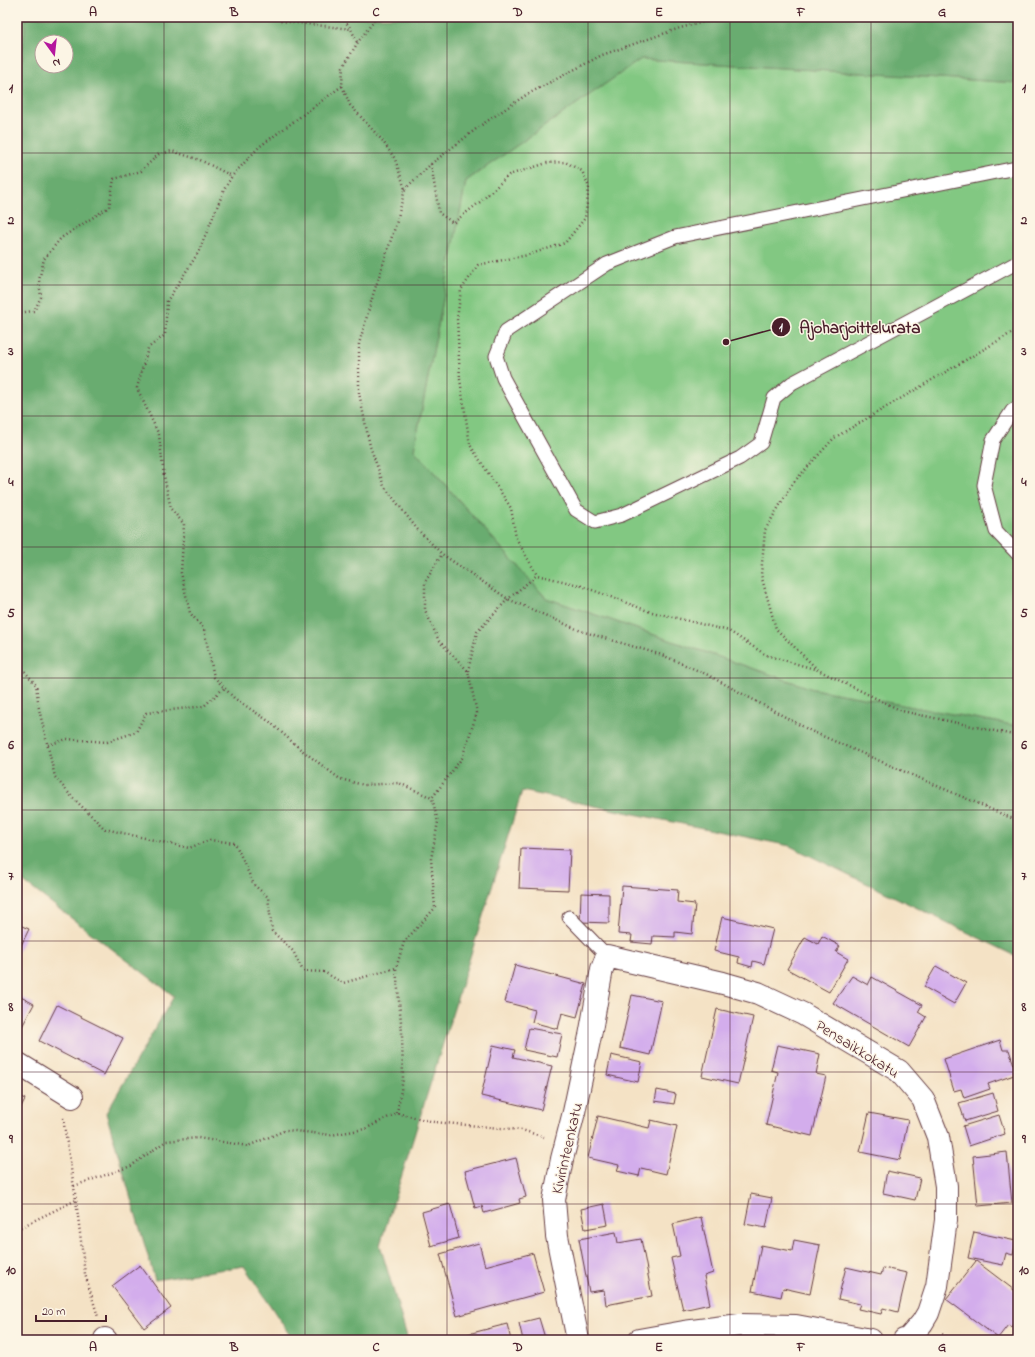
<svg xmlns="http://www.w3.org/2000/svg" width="1035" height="1357" viewBox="0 0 1035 1357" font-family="'Indie Flower',sans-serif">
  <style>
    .green { fill: #82c882; stroke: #667456 }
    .forest { fill: #69ac70; stroke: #5a664e; fill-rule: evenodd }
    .building { fill: #d3adec }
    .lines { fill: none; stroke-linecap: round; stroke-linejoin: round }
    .lane-casing { stroke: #643c42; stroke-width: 15 }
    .street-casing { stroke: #643c42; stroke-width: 24 }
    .path { stroke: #643c42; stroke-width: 2.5; stroke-dasharray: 1 3; stroke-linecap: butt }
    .lane { stroke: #fff; stroke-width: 13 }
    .street { stroke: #fff; stroke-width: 22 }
    .grid { fill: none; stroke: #4a1f2b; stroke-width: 1; stroke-opacity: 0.55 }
    .labels { text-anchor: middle; stroke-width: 3; stroke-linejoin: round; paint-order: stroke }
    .street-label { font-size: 16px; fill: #4a1f2b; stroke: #fcf5e5 }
    .leader { fill: none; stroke: #4a1f2b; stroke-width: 1.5 }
    .callout-dot { fill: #4a1f2b; stroke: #fcf5e5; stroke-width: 1.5 }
    .mark-label { font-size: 12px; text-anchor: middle; font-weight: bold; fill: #fff }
    .callout-label { font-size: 17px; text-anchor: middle; font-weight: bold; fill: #4a1f2b; stroke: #fcf5e5; stroke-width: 3; stroke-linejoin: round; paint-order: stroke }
    .neatline { fill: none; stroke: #4a1f2b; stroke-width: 1.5 }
    .grid-label { font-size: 13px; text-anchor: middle; font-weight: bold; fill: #4a1f2b }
  </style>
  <rect width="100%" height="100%" fill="#fcf5e5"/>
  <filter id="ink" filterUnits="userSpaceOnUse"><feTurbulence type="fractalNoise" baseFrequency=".025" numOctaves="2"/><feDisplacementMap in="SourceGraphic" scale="8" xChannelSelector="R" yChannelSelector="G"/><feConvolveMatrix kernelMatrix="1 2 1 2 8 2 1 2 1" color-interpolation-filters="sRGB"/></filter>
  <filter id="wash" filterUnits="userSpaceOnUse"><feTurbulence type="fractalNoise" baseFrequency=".012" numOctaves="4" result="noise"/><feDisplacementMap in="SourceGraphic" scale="16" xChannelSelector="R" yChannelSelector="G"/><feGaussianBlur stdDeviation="0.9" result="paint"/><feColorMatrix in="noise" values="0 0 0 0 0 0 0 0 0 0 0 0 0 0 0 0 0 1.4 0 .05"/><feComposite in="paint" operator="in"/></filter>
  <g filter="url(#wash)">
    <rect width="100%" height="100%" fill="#f4e2c5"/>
    <path class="green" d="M17,17H26L17,116Z
      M641,59L1018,83V726L813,689L546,598L414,450L466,181Z"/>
    <path class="forest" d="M26,17H1018V83L641,59L466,181L414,450L546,598L813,689L1018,726V957L790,846L522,791L380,1245L408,1340H293L244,1266L155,1280L106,1113L174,996L17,877V116ZM42,42H66V66H42Z"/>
    <g id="blocks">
      <path class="building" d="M521,848L570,850L568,890L519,888Z
        M622,886L678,890L677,902L695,904L692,934L675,932V937L653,936L652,944L631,942L632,935L618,934Z
        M581,893L609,894V923L580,922Z
        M722,917L773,929L764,964L753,961L752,967L738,963L739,957L714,951Z
        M17,924L29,929L17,954Z
        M822,936L840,946L836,952L848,959L829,992L787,969L805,937L818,944Z
        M515,965L586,984L577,1017L562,1013L558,1029L532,1022L535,1010L505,1002Z
        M936,966L966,983L954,1004L924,987Z
        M852,976L868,985L872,977L922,1005L918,1012L926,1017L909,1047L833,1003Z
        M17,995L34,1004L17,1036Z
        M632,995L662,1001L650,1055L620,1048Z
        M57,1005L123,1038L104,1075L39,1041Z
        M717,1009L753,1017L738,1084L702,1076Z
        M529,1028L562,1034L557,1057L524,1050Z
        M1000,1040L1003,1050H1009L1017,1074L988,1084L990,1089L964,1098L961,1089L954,1091L944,1059Z
        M493,1045L515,1050L513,1057L552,1066L541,1110L481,1096Z
        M777,1045L820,1054L816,1074L826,1076L812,1136L766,1125L778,1072L771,1070Z
        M611,1055L642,1062L638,1082L607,1075Z
        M657,1090L676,1094L674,1104L655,1101Z
        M993,1093L998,1111L965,1121L959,1103Z
        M17,1095L25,1099L17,1115Z
        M869,1113L908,1120L900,1160L860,1152Z
        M999,1115L1005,1134L969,1146L963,1126Z
        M598,1116L649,1128L651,1120L677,1126L666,1174L641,1168L639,1176L617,1171L619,1165L588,1158Z
        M1007,1152L1012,1203L978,1206L973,1156Z
        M516,1158L526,1197L519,1199L520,1203L484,1213L482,1206L475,1208L465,1171Z
        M887,1171L920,1178L915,1200L883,1193Z
        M751,1194L772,1198L766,1228L745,1224Z
        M450,1204L459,1238L431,1246L422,1212Z
        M604,1204L608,1225L585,1229L581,1209Z
        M701,1217L713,1273L704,1276L710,1304L683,1310L671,1258L680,1256L673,1224Z
        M616,1232L618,1243L641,1239L652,1296L606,1305L604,1290L589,1292L579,1239Z
        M974,1232L1016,1241L1013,1255L1006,1253L1003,1265L968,1258Z
        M794,1240L820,1245L810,1294L783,1288L781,1297L752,1291L761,1245L792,1251Z
        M479,1243L485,1266L533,1253L544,1292L457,1316L440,1254Z
        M976,1261L1018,1293V1318L1011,1327L1008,1325L998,1338L946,1299Z
        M140,1265L171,1308L144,1328L112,1286Z
        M846,1267L881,1275L883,1268L907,1273L898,1312L883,1308L881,1314L858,1309L860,1304L838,1299Z
        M539,1318L545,1338L538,1340H523L519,1323Z
        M507,1324L511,1340H469L468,1334Z"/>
    </g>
  </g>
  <g filter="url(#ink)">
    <use href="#blocks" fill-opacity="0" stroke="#643c42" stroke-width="1"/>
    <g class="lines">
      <defs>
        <path id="lane" d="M1018,169L1016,168L675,237L607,264L506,331L496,356L503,378L576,510L595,522L622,515L740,458L761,443L774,398L792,383L1018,262
          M1018,407L1012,411L993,440L984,485L996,531L1018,554
          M569,917L607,956"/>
        <path id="street" d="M17,1063L72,1097
          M105,1339L106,1340
          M578,1340L557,1236L554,1200L562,1159L574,1112L590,1036L602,969L607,956L723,983L758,993L803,1014L899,1071L923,1099L938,1137L946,1186V1220L937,1286L928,1313L922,1323L908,1339L904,1340
          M639,1340L684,1332L740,1325L796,1326L871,1340"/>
      </defs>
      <use href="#lane" class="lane-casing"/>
      <use href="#street" class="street-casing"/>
      <path class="path" d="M280,17L281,21L351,29
        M342,17L351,29L357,42
        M377,17L358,42L343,67L342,86L350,105L382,140L395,159L405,189L397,221L373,295L359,344V393L370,446L384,486L417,529L442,554L508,599L581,631L662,655L706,674L811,731L1018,821
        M342,86L259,147L232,176L225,188L198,253L167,301L165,335L148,348L137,388L159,435L164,476L171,509L184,524L181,573L190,613L204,629L214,677L234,698L270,722L299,748L340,779L364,785L399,783L432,798
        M431,164L439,213L453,223L480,202L509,175L547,163L565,162L582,171L589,187L585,218L565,243L528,255L478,265L461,290L457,319L460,379L470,445L511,508L516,538L537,575L579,585L648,611L729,631L766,655L818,670
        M405,189L431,164L480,126L526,95L602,55L680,28L722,17
        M17,313L34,311L41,297L39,280L44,259L61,238L109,207L114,179L141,171L159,154L172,151L200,160L232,176
        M1018,329L834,438L793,483L765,530L761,575L776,629L818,670L902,711L1018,736
        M17,662L36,685L39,709L55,777L72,797L105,829L189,848L210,840L235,843L254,885L268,897L272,931L293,951L303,971L324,972L343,983L396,968
        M468,671L477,632L508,599L537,575
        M48,745L67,739L107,742L136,732L146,713L204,706L224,688
        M397,1113L403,1079L402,1033L396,968L404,942L435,908L431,859L438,822L432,798L462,758L477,713L468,671L439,641L425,610V582L442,554
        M63,1118L76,1200L85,1274L98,1317
        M74,1186L131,1166L166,1141L198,1138L248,1146L286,1130L331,1135L365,1129L397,1113L434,1122L522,1130L544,1137
        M17,1229L76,1200
        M942,1334L952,1340"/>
      <use href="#lane" class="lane"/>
      <use href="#street" class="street"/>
    </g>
  </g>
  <path class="grid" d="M164,17V1340M305,17V1340M447,17V1340M588,17V1340M730,17V1340M871,17V1340M17,153H1018M17,285H1018M17,416H1018M17,547H1018M17,678H1018M17,810H1018M17,941H1018M17,1072H1018M17,1204H1018"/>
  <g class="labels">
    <g class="street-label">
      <text transform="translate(858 1048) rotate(32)" y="6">Pensaikkokatu</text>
      <text transform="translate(566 1148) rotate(-77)" y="6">Kivirinteenkatu</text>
    </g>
  </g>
  <path class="leader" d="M726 342L781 327"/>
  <g class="callout-dot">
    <circle cx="726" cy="342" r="4"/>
    <circle cx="781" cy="327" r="10"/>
  </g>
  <g class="mark-label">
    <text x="781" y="331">1</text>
  </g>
  <g class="callout-label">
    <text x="860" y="333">Ajoharjoittelurata</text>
  </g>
  <rect width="1035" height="1357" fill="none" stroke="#fcf5e5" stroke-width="44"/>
  <g transform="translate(54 54) rotate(165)"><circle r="19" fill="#fcf5e5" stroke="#b59f9b"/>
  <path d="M0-3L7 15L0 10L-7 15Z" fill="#b5179e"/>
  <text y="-6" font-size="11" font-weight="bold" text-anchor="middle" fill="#4a1f2b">N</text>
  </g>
  <path d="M36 1315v6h70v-6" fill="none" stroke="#4a1f2b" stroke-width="2"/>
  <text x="42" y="1315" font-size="12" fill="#4a1f2b" stroke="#fcf5e5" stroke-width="3" paint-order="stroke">20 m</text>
  <rect x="22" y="22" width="991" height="1313" class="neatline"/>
  <g class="grid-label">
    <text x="93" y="16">A</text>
    <text x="234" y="16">B</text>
    <text x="376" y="16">C</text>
    <text x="518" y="16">D</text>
    <text x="659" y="16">E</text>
    <text x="801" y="16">F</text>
    <text x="942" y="16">G</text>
    <text x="11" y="92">1</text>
    <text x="1024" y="92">1</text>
    <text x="11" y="224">2</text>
    <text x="1024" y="224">2</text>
    <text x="11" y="355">3</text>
    <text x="1024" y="355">3</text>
    <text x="11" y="486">4</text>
    <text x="1024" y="486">4</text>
    <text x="11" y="617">5</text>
    <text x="1024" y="617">5</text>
    <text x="11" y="749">6</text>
    <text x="1024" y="749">6</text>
    <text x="11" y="880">7</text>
    <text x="1024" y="880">7</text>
    <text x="11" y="1011">8</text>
    <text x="1024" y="1011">8</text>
    <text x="11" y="1143">9</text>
    <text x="1024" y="1143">9</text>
    <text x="11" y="1274">10</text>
    <text x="1024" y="1274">10</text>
    <text x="93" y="1351">A</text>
    <text x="234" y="1351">B</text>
    <text x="376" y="1351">C</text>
    <text x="518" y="1351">D</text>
    <text x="659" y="1351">E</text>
    <text x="801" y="1351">F</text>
    <text x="942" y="1351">G</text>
  </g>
</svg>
